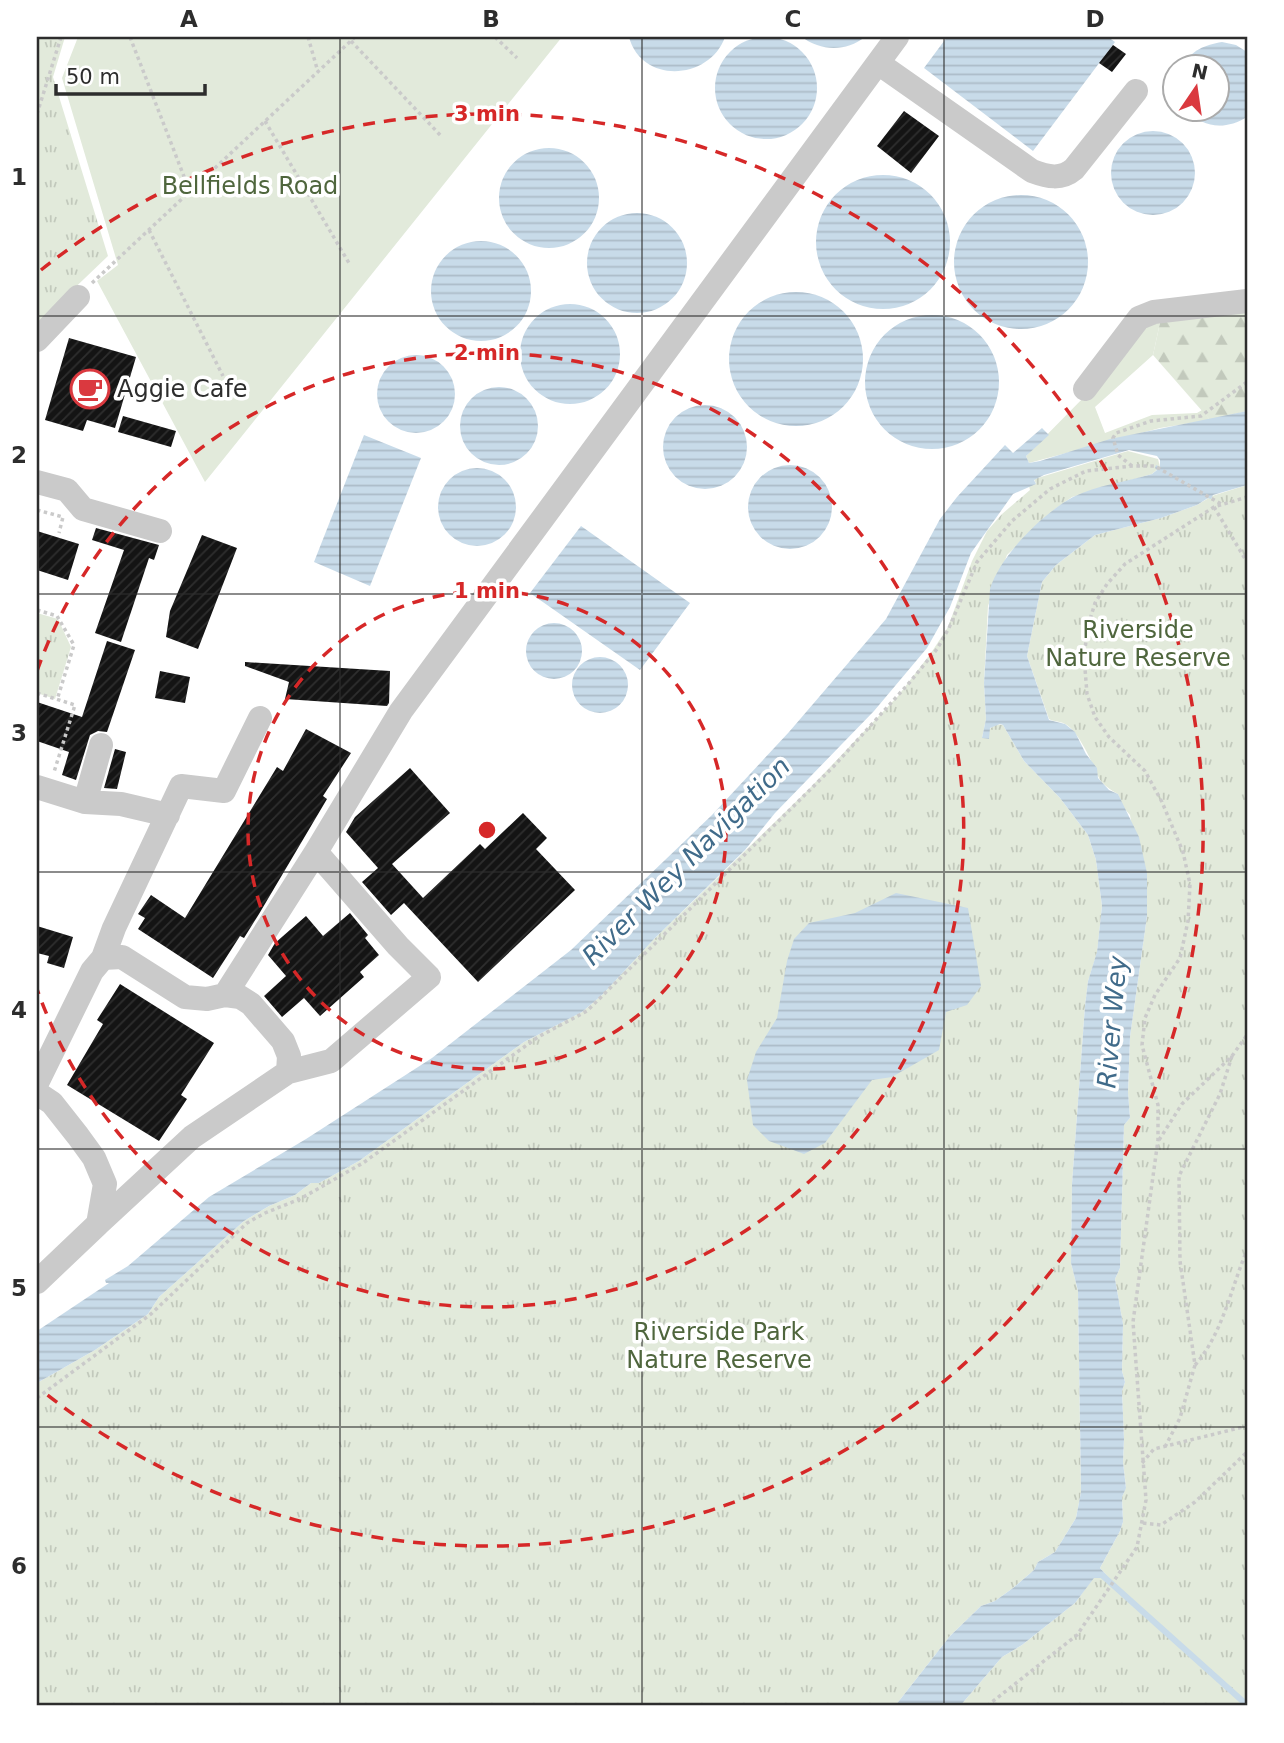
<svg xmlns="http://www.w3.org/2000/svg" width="1284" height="1743" viewBox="0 0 1284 1743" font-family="'DejaVu Sans',sans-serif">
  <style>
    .green { fill: #e2eadb }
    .forest { fill: url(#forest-firs) }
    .park { fill: url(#park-tufts) }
    .water { fill: url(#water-rules) }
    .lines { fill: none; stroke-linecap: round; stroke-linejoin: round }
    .stream { stroke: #c8dbe9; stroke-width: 6 }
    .building { fill: url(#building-hatch) }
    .path { stroke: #cacaca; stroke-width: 3.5; stroke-dasharray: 3.5 3.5; stroke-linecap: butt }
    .minor { stroke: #cacaca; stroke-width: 24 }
    .grid { fill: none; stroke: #2d2d2d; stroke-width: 2; stroke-opacity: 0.55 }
    .ring { fill: none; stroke: #d62828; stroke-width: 3.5; stroke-dasharray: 12 9 }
    .labels { text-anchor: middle; stroke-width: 7; stroke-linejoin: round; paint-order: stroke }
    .park-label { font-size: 24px; fill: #4f663d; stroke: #fff }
    .poi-label { font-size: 24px; fill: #2d2d2d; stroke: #fff; text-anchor: start }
    .water-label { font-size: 26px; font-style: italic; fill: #406b8a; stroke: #fff }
    .centre { fill: #d62828; stroke: #fff; stroke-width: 3.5 }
    .ring-label { font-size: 21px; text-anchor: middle; font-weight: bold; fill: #d62828; stroke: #fff; stroke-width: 7; stroke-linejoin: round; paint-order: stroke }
    .neatline { fill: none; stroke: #2d2d2d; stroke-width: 2.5 }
    .grid-label { font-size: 23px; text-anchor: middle; font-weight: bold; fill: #2d2d2d }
  </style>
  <defs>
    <pattern id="forest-firs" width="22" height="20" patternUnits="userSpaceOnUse" patternTransform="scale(1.75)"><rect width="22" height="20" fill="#e2eadb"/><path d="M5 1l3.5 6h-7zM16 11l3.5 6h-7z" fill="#c2c9bc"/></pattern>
    <pattern id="park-tufts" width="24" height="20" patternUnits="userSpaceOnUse" patternTransform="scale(1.75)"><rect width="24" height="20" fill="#e2eadb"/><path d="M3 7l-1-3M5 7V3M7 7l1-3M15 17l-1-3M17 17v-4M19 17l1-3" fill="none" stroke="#c2c9bc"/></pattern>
    <pattern id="water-rules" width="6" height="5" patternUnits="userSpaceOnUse" patternTransform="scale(1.75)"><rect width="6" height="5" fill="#c8dbe9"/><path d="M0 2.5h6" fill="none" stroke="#acbcc8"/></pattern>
    <pattern id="building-hatch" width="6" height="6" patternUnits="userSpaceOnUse" patternTransform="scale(1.75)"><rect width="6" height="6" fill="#141414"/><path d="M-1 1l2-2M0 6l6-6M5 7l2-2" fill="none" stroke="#2e2e2e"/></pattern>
  </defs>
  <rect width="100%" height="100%" fill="#fff"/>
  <path class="green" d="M78,37H562L205,482L97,281L118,265L62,78Z
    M1161,318L1153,355L1095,407L1105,433L1152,415L1197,413L1202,410L1210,420L1160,428L1029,463L1026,456L1088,393L1141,326Z"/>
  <path class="forest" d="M1247,308V411L1210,420L1153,355L1161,318Z"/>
  <path class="park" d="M37,37H65L53,77L108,256L37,324Z
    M1128,451L1158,459L1160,467L1152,474L1072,497L1055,509L1007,555L988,606L984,683L986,719L982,738C988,731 993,722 1003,725L1024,761L1060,798L1088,835L1096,860L1102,906L1097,953L1088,981L1085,1006L1072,1184L1071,1263L1078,1291L1081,1492L1076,1518L1055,1552L1038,1562L1034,1570L1013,1588L995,1601L981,1606L950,1636L895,1706H37V1383L95,1350L148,1314L159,1297L244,1221L269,1206L295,1195L311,1183H319L359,1161L524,1042L582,1012L602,995L654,939L810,788L898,696L931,653L948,627L972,561L987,531L1002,514L1030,490L1029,486L1036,484L1034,479Z
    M1247,485V1706H960L1002,1657L1022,1645L1075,1603L1094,1577L1110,1579L1100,1568L1120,1531L1123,1522L1122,1497L1126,1487L1123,1462L1124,1439L1122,1391L1125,1382L1122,1371L1123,1324L1115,1279L1120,1268L1124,1125L1130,1118L1128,1093L1130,1037L1147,916L1130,815L1123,807L1118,794C1111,790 1101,784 1098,776C1093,764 1078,730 1065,724C1061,721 1054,722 1049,719L1027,656L1042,582L1056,565L1095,535L1161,518L1197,505L1212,496Z
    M37,613L58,619L71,647L55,699L37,693Z"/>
  <path class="water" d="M629,37H725C710,80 642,85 629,37Z
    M802,37H865C846,52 820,51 802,37Z
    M947,37H1108L1115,42L1033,151L924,68Z
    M715 88a51 51 0 1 1 102 0a51 51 0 1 1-102 0Z
    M1222,42L1236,45L1247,52V117C1226,130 1203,129 1186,109L1218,108V66H1183C1191,50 1205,45 1222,42Z
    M1111 173a42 42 0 1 1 84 0a42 42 0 1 1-84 0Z
    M499 198a50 50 0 1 1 100 0a50 50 0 1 1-100 0Z
    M816 242a67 67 0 1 1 134 0a67 67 0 1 1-134 0Z
    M954 262a67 67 0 1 1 134 0a67 67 0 1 1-134 0Z
    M587 263a50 50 0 1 1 100 0a50 50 0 1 1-100 0Z
    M431 291a50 50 0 1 1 100 0a50 50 0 1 1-100 0Z
    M729 359a67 67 0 1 1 134 0a67 67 0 1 1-134 0Z
    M520 354a50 50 0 1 1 100 0a50 50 0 1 1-100 0Z
    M865 382a67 67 0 1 1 134 0a67 67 0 1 1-134 0Z
    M377 394a39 39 0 1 1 78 0a39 39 0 1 1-78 0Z
    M460 426a39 39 0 1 1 78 0a39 39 0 1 1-78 0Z
    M663 447a42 42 0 1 1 84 0a42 42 0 1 1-84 0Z
    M1247,411V485L1213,495L1211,499L1208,498L1197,505L1161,518L1095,535L1056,565L1042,582L1027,656L1049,720L1065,724L1075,732L1086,754L1097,768L1098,778L1109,790L1118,794L1139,837L1147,873V916L1130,1037L1128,1092L1130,1118L1124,1125L1120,1268L1115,1279L1123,1324L1122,1371L1125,1382L1122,1391L1124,1439L1123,1462L1126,1488L1122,1497L1123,1522L1120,1531L1100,1568L1110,1579L1107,1582L1102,1578H1094L1075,1603L1022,1645L1002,1657L960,1706H895L950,1636L981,1606L995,1601L1013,1588L1034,1570L1038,1562L1055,1552L1076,1518L1081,1492L1078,1291L1071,1263L1072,1184L1085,1006L1088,981L1097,952L1102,906L1096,860L1088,835L1060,798L1024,761L1003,725L1000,724L990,728L989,739L982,738L986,719L984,683L990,589C1000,556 1042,514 1073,497C1097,485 1126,482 1152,474L1157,470L1155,468L1156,465L1160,467V460L1157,456L1129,450L1044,475L1034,480L1036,484L1013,494L971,553L950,607L927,648L874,711L775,813L745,850L654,939L602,995L582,1012L524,1042L359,1161L319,1183H311L295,1195L269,1206L244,1221L159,1297L148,1314L95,1350L37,1383V1331L109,1283H106L105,1280L128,1266L209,1197L306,1139L432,1058L571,950L712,815L789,732L886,619L940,519L957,497L1005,445L1013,453L1042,428L1049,435L1026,456L1029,463L1040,461L1110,439Z
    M364,435L421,458L370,586L314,562Z
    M748 507a42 42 0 1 1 84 0a42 42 0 1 1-84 0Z
    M438 507a39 39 0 1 1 78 0a39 39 0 1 1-78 0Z
    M581,526L690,603L640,670L530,593Z
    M526 651a28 28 0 1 1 56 0a28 28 0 1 1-56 0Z
    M572 685a28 28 0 1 1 56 0a28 28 0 1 1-56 0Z
    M896,893L968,908L981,986L967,1005L946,1012L939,1050L892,1077L872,1080L825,1143L804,1154L769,1141L753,1125L747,1080L756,1052L777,1018L787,961L794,939L809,923L855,913Z"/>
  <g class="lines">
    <path class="stream" d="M1103,1576L1247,1705"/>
  </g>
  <path class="building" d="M1113,45L1126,54L1112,72L1099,63Z
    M904,111L939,136L911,173L877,146Z
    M69,338L136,357L115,428L87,420L83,431L45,420Z
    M123,416L176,431L171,447L118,432Z
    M96,528L159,545L154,560L149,558L121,642L95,633L124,550L92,540Z
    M37,531L79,544L68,580L37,570Z
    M202,535L237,548L198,649L166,637L170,611Z
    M107,641L135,650L107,732L98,731L90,735L76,780L62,775L69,752L37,741V702L82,717Z
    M245,662L390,671L389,703L387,706L285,699L289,682L245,666Z
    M160,671L190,677L185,703L155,698Z
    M306,729L351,753L323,796L327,799L259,914L244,938L240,936L213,978L138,929L145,918L138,914L151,895L185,918L277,767L283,771Z
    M115,749L126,752L117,789L104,788Z
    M410,768L450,813L392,864L423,898L480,844L485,849L523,813L547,838L536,849L575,890L478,982L404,903L391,915L362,882L378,868L346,832L355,817Z
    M350,913L368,935L365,938L379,955L360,972L364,977L320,1016L304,998L282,1017L264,996L286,976L268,955L275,943L306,916L323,936Z
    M37,926L73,937L64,968L47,963L49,956L37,953Z
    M120,984L214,1043L181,1095L187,1099L159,1141L67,1085L103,1024L97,1020Z"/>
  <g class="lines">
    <path class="path" d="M130,37L190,192
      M308,37L318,72
      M495,37L517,58
      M351,41L442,137
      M37,114L61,37
      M265,121L349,263
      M149,230L223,376
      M92,283L355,37
      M1132,466L1118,455L1113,438L1116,433L1151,421L1201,416L1247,382
      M1214,507L1247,562
      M37,510L63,517L59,533
      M37,610L57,616L74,645L57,700
      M37,693L75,705L54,772
      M1159,1140L1182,1104L1232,1056L1247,1035
      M1195,1365C1223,1333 1231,1288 1247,1250
      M37,1398L151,1314L247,1223L265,1213L300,1199L363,1163L538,1037L587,1011L834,766L910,682L937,649L949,628L977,562L1012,521L1050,489L1086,471L1132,466H1155L1221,504
      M1165,1447L1180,1418L1195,1365L1180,1261L1179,1176L1220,1094L1232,1056
      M1142,1463L1154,1449L1247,1426
      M1143,1523L1161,1525L1195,1502L1247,1452
      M987,1706L1077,1635L1137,1547L1146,1500L1133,1322L1158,1140V1105L1142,1045L1145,1018L1155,995L1180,958L1188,921L1190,884L1183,852L1162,802L1145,771L1109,737L1095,717L1087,694L1084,656L1088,626L1095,603L1107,584L1125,564L1214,507L1247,497"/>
    <path class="minor" d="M878,63L1032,171C1048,177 1061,180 1074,169L1136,91
      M37,340L78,297
      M1085,389L1139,318L1154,312L1247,301
      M37,482L67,490L83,509L160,531
      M37,787L85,802L101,745
      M85,802L121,804L168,815
      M103,958L122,957L185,997L207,999L225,995L240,997L251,1004L283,1041L289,1056L288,1072
      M225,995L316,852L401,711L897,37
      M37,1083L92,971L103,958L114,928L181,786L224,791L260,718
      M37,1093L52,1103L78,1136L94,1158L105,1184L98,1224L37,1282
      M98,1224L192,1137L288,1072L331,1061L429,977L398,946L316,852"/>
  </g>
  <path class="grid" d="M340,37V1706M642,37V1706M944,37V1706M37,316H1247M37,594H1247M37,872H1247M37,1149H1247M37,1427H1247"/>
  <g class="ring">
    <circle cx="487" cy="830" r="239"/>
    <path d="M37 671A477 477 0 1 1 37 989"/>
    <path d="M41 270A716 716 0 1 1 41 1390"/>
  </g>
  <defs>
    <symbol id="cafe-ring" viewBox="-11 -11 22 22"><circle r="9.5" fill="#fff" stroke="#da393f" stroke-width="1.5"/><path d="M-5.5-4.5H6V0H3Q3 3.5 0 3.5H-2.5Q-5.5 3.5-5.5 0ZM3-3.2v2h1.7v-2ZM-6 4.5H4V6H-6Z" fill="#da393f"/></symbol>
  </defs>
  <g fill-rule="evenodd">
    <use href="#cafe-ring" x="68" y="367" width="44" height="44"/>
  </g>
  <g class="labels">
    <g class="park-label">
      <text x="250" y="194">Bellfields Road</text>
      <text x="1138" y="638">Riverside<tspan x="1138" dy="28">Nature Reserve</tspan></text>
      <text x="719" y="1340">Riverside Park<tspan x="719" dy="28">Nature Reserve</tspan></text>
    </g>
    <g class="poi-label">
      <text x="117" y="397">Aggie Cafe</text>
    </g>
    <g class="water-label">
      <text transform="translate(686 861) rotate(-45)" y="9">River Wey Navigation</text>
      <text transform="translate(1112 1022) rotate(-85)" y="9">River Wey</text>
    </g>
  </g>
  <circle cx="487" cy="830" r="10" class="centre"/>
  <g class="ring-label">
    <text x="487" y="121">3 min</text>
    <text x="487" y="360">2 min</text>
    <text x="487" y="598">1 min</text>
  </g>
  <rect width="1284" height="1743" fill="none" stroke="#ffffff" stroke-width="77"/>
  <g transform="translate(1196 88) rotate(13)"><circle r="33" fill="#ffffff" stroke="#ababab" stroke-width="2"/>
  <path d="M0-5L12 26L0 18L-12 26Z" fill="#da393f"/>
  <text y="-10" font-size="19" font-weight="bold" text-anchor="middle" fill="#2d2d2d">N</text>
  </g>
  <path d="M56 84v10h149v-10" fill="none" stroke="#2d2d2d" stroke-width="3.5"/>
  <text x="66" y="84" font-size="21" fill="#2d2d2d" stroke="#ffffff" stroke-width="5" paint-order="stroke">50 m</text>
  <rect x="38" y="38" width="1208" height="1666" class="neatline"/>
  <g class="grid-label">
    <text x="189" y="27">A</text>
    <text x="491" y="27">B</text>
    <text x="793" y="27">C</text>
    <text x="1095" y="27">D</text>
    <text x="19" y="185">1</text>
    <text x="19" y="463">2</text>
    <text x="19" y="741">3</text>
    <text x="19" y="1018">4</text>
    <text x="19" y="1296">5</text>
    <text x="19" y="1574">6</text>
  </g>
</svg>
